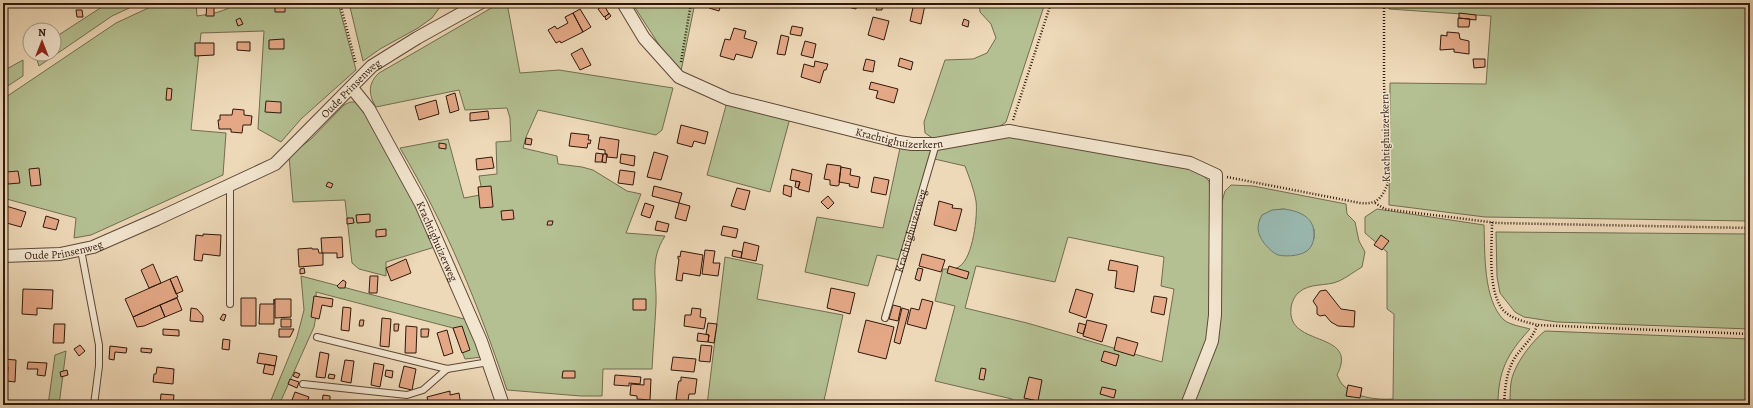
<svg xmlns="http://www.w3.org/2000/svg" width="1753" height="408" viewBox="0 0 1753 408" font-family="Alegreya,serif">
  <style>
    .green { fill: #b4c092; stroke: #726c50; fill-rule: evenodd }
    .water { fill: #99b9b2; stroke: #6f7970 }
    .building { fill: #e4a886; stroke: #2f180d }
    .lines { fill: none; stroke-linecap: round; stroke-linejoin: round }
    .lane-casing { stroke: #5e4838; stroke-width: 8 }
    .street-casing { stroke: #5e4838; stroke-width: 14 }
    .path { stroke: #2f180d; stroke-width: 2.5; stroke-dasharray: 1 2; stroke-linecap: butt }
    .lane { stroke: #f3e6d0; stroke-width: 6 }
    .street { stroke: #f3e6d0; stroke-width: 12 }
    .labels { text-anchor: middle; stroke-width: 3; stroke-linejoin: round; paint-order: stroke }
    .street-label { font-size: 11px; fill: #2f180d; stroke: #f3e6d0 }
  </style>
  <rect width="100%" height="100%" fill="#edd8b7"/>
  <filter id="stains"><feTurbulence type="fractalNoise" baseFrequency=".005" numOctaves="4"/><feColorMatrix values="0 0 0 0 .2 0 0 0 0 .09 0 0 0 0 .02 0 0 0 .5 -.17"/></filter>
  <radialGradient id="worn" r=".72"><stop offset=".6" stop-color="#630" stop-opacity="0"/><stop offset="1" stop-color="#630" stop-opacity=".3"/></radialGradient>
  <path class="green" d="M108,3H140L112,16L39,66L35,54H54V38Z
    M159,3H196L197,16C211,14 225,12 237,3H338L356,70L301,119L281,142L258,129L264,31L201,33L191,130L226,133L223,175L91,235L74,238L76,218L3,198V99L116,23Z
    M349,3H443L432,18L418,28L380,49L363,61Z
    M500,3H507L520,73L559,70L673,88L662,130L656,135L538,110L526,137L523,148L557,156L558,164L582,167L593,170L627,191L641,194L626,233L665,236C649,261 657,278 656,304C655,326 653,348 652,369H603L602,396H581L507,390C479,306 446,225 400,148L448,139L464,198L480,195L482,191L479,176L497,174L496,142L511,141L510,118L507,108L465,110L459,90L376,107C368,94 368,83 379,73Z
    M632,3H695L680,76L678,74Z
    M910,3H948L939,7Z
    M979,3H1045L1006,122L996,129L934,139L925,133L924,122L945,60L973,59L987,53L996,38L991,24L980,12Z
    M1390,3H1750V221L1485,217L1389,205L1390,83L1486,84L1491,16L1389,9Z
    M23,60V76L3,89V71Z
    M350,102H355L360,106L413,195L438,246L386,262V276L359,269L352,263L345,200L293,202L289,156L311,139L344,105Z
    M727,102L790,118L770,192L707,175Z
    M1029,136L1198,171L1209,181L1211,192L1210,323L1208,345L1182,405H1012V399L935,381L955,306L935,301L943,269C950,269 955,270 960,266C973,257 978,215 976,201C974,189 969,177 965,166L930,158L904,261L877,255L868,286L805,272L817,217L883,228L900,148L923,150L960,146L992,137ZM1068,237L1164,257L1161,286L1174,289L1162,362L1027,323L965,308L976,266L1055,282Z
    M1231,185L1253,186L1346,204L1347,214L1355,222L1359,241L1365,252L1362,267C1355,271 1346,278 1339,281C1326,287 1310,282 1298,293C1294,297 1291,304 1291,309C1287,348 1360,330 1337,375C1339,379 1341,384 1344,386C1355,398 1378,400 1393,399L1394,314L1387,309V252L1365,233V217L1377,209L1484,225C1485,253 1483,300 1504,320C1510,325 1523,327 1530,329C1507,354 1498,371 1498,405H1192L1196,392L1216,348L1218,325L1221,205L1225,191ZM1284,209L1314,229V239L1259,221C1264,211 1274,210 1284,209Z
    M1496,232L1750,234V329L1557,322L1524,317L1515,312L1500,293L1497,277Z
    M725,257L763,265L757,299L843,315L823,405H707Z
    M301,276L468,320L482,357L465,359L453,328L316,292L317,311L314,327L279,405H269L297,337L304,310Z
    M1545,331L1750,339V405H1510C1510,398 1510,390 1511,383C1513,366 1532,341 1545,331Z
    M66,351L59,405H48L55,355Z"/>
  <path class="water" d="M1284,209C1298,211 1314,216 1314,234C1314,239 1313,244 1310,248C1304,256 1287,257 1278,255C1273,253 1267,247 1264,243C1257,233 1256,226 1262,215L1272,210Z"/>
  <path class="building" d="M207,3H214V16H206Z
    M710,3H726V6L721,4L719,11L709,8Z
    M849,3H857L856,9L848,7Z
    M878,3H883L882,10H876Z
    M914,3L925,5L921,24L910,21Z
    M275,5H285V12H275Z
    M604,5L609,14L604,17L598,9Z
    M580,9L591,27L583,32L573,13Z
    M76,10H82L83,17H77Z
    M573,13L583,32L561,43L560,41L556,43L548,30L555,26L557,29L568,23L565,17Z
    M609,13L611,16L606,20L605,17Z
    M1459,13L1476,15V20L1459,18Z
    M873,17L889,21L884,40L868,35Z
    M240,18L243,24L238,26L236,20Z
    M1458,18L1470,19L1469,27H1458Z
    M964,19L969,21L968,27L962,25Z
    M792,26L803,28L801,36L790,34Z
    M734,28L746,31L744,38L757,42L752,58L736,54L734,60L720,56L725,39L730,40Z
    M1447,32L1459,33L1460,39L1469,41V54L1454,52V49L1440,50L1441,35L1447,36Z
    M781,35L789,37L785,55L777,54Z
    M284,39V49H269V40Z
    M805,41L816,44L813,58L801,55Z
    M237,42H250V51L237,50Z
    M195,43H214V55L195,56Z
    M582,48L591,65L580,70L571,54Z
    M900,58L913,62L911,70L898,66Z
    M866,59L875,61L873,72L863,70Z
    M1473,59H1485V67L1474,68Z
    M815,61L828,64L826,70H824L820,83L801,77L804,64L814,67Z
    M871,82L898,89L894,103L876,98L878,91L869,89Z
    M167,88L172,89L171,100H166Z
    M455,93L459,110L450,113L446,96Z
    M436,100L439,114L419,120L415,106Z
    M266,101L281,102V113L265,112Z
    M233,109L244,110V115L252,116L251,125H243L242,133L231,132V129H219L218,120H220V115H232Z
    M488,111L489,119L470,121V113Z
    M681,125L708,132L705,144L694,141L692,147L677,143Z
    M571,133L589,135L588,140H591L590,144L588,143L587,148L569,146Z
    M600,137L619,140L617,158L607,157V154H605V150L598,149Z
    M526,138L532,139L531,145L525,144Z
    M439,143L446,144V149L439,148Z
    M654,152L668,156L661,180L647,177Z
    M596,153L603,154L602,162H595Z
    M603,154H607L606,163L602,162Z
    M621,154L635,156L634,166L620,163Z
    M492,157L494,168L477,170L476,159Z
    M827,164L841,166L839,185L837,186L830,185V180L824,179Z
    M841,167L851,169L850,175L860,177L858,188L849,186L850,184L839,182Z
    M39,168L41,185L31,186L29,169Z
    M792,169L812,174L809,192L798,189L800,182L790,180Z
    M620,170L635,172L633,185L618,183Z
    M18,171L20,183L8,184L6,172Z
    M874,177L889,180L886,195L871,192Z
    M796,181L800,182L798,188L795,187Z
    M328,182L333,184L331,188L326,186Z
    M784,185L792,187L791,197L783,194Z
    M491,186L493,207L480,208L478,187Z
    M654,186L682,193L679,203L652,196Z
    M737,188L750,191L745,210L731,206Z
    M828,196L834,203L828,209L821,202Z
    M939,201L953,205L952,208L962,209L956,231L934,225Z
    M645,203L654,206L650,218L641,215Z
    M679,203L690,206L686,221L675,218Z
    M6,206L26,212L21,227L3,222Z
    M513,210L514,219L502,220L501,211Z
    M370,214V222L357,223L356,215Z
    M46,216L59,220L56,230L43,227Z
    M347,218H353L354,223L347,224Z
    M548,221H553L552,225H547Z
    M657,221L669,224L667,232L655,230Z
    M723,226L738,229L736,238L721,235Z
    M386,229V236L376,237V230Z
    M203,234L221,235L220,256L203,254L202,261L194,260L196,235L203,236Z
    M1381,235L1389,241L1382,250L1374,245Z
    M342,237L343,257L337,258V253H322L321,238Z
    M744,242L759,246L756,261L741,258Z
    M312,248V249H318L319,253H323V265L299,267L298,249Z
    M705,250L715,251L713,263H720L718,276L702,274Z
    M733,250L742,252L741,258L732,256Z
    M681,251L703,255L700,276L683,273L682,281L676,280L679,259H678V256L680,257Z
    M922,254L945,260L941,272L919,266Z
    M406,259L411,273L391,281L386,268Z
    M1110,260L1138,266L1134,292L1115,288L1117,271L1108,270Z
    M153,264L161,283L149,288L141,270Z
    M949,266L969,272L967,279L947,273Z
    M304,268L305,273L300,274V269Z
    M918,268L923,269L920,281L915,279Z
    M177,276L183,291L176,294L170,279Z
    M370,276H378L377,293H369Z
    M170,279L178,297L133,317L125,299Z
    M343,280L346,282L345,288H339L337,286Z
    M831,288L855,293L850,314L827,308Z
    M23,289L53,290L52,309L37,308V315L22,314Z
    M1076,289L1093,294L1086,318L1069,312Z
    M1326,290L1341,309L1355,311L1354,327L1338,326L1331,322L1325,315L1320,316L1317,314V307L1313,301L1320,291Z
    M314,296L333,299L332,307L322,305L319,319L311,317Z
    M1154,296L1167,298L1164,315L1151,312Z
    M177,298L182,310L165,317L160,305Z
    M241,298H256V326H241Z
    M274,299V324H259L260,304H274Z
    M275,299H291V317L275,318Z
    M633,299H646V310H633Z
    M922,299L933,302L926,329L907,324L911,308L919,310Z
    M160,305L165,317L144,326L137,327L133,317Z
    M893,305L901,307L898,321L889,319Z
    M343,307L351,308L349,331L341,330Z
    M191,308L197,309L203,316V322L190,321Z
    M692,308L701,309L700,317L706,318L704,329L684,326L685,315H691Z
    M902,308L909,310L900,344L894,342Z
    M223,314L226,315L224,321L220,319Z
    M382,318L391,319L389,347L380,346Z
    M281,319H291V327H281Z
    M360,320H364L363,326H359Z
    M866,320L894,327L886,359L858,352Z
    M1087,320L1107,325L1102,342L1083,336Z
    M708,323L717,324L714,343L708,342L709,335L706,334Z
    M1079,323L1086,325L1083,334L1077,332Z
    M54,324H65L64,343H53Z
    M394,324H399L398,331H394Z
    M406,326L417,327L416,353H405Z
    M462,326L470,350L462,353L453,328Z
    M163,329L179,330V336L163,335Z
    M279,329H294L290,337H279Z
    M421,329H429L428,337H421Z
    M447,330L453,353L444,356L437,333Z
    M698,333L709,335L708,342L697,341Z
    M1117,337L1138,343L1134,356L1114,350Z
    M223,339L230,340L229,350L222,349Z
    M80,345L85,351L79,356L74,349Z
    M701,345L712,346L710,362L699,361Z
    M110,346L127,348L126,353L115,352L114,360L109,359Z
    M141,348L152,349L151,353L141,352Z
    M1104,351L1119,355L1116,366L1101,361Z
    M320,352L329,354L325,378L316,377Z
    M259,353L277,356L275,366L257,363Z
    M673,357L696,359L694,372L671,370Z
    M3,359L16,360L15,382L7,381L8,367L3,366Z
    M345,360L354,361L351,383L341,381Z
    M28,362L47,363L45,376L37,375L38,369H27Z
    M374,363L384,365L380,387L371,385Z
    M265,364L275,366L273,375L263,373Z
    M404,366L416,369L412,390L399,387Z
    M157,367L174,369L173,384L153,382L154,374H156Z
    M981,368L986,369L984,380L979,379Z
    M67,370L68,375L61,377L60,372Z
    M386,370L393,371L392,378L385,376Z
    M563,371H575V378H562Z
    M295,372L300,374L298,378L293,376Z
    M329,374L335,375L334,379L328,378Z
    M615,375L641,377L640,384L629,383V386L614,385Z
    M681,377L697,379L695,394H689L688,401L676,400L678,384L679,381H681Z
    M1029,377L1042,380L1038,401L1024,398Z
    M290,379L299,382L297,388L288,384Z
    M644,379H651L650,400L637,399V396L630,395L631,384L644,385Z
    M1348,385L1362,388L1360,398L1346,396Z
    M1102,387L1116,390L1114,398L1100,394Z
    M450,391V395L459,393L461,405H446L445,403L440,405H429L427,397Z
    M295,392L309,397L306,405H296L297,402L292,400Z
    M161,394L174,395L173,405H160Z
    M323,395L330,396V405H322Z
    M350,401L360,402V405H350Z"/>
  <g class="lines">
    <defs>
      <g id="lane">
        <path d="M81,250L99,345V366L94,405"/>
        <path d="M230,304V184"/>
        <path id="s1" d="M885,318L936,144"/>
        <path d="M317,337L447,369L489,362"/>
        <path d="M303,384L407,395L423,390L447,369"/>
      </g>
      <g id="street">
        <path id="s2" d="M623,3L644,38L679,77L728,99L899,142L912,144H936L1009,131L1190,163L1216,175L1215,315L1212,341L1187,405"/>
        <path id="s3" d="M352,88L369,109L421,204L481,341L503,405"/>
        <path id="s4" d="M3,256L60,254L93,247L157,219L275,164L372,66L417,38L480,3"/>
      </g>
    </defs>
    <use href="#lane" class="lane-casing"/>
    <use href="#street" class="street-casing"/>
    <path class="path" d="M340,3L356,64
      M681,62L691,3
      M1013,120L1051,3
      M1227,177L1360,203C1377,205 1382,198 1388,183L1384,83V3
      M1375,203L1385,209L1497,223L1750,228
      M1492,222C1492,247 1487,290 1503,310C1511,319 1526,322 1537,325L1750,334
      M1504,405C1505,388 1506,371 1516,356C1523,346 1534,337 1537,325"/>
    <use href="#lane" class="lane"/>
    <use href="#street" class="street"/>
  </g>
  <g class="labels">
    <g class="street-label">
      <text dy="4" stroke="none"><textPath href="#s4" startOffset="398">Oude Prinsenweg</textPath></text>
      <text dy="4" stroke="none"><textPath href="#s2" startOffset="323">Krachtighuizerkern</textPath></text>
      <text transform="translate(1385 138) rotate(-91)" y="4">Krachtighuizerkern</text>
      <text dy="4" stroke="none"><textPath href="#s1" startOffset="91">Krachtighuizerweg</textPath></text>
      <text dy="4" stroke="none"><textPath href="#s3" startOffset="176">Krachtighuizerweg</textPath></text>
      <text dy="4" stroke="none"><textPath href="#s4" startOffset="61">Oude Prinsenweg</textPath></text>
    </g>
  </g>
  <rect width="1753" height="408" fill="none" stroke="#edd8b7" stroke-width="16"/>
  <rect x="4" y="4" width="1745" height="400" fill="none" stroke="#2f180d" stroke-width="2"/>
  <rect x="8" y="8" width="1737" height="392" fill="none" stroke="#2f180d"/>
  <g transform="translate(42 42)"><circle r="19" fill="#f3e6d0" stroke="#a59482"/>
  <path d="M0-3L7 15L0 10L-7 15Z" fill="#8f2418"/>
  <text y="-6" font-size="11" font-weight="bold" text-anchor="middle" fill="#2f180d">N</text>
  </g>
  <rect width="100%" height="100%" filter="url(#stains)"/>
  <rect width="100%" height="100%" fill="url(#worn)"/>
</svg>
